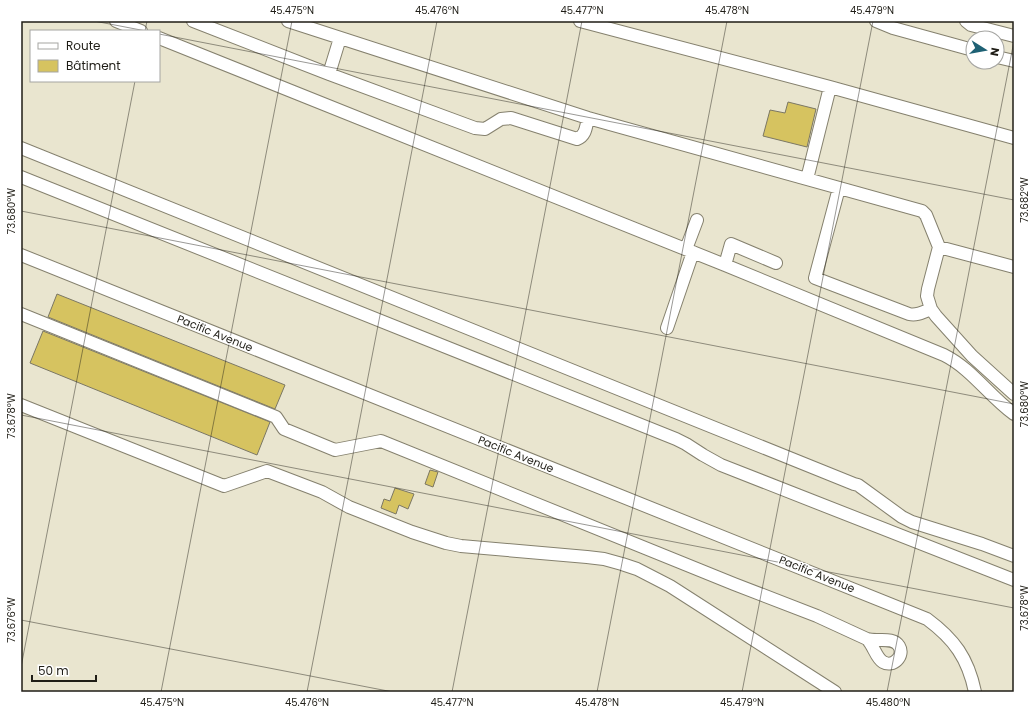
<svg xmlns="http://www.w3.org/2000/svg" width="1035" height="713" viewBox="0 0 1035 713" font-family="Poppins,sans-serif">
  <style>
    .building { fill: #d6c360; stroke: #7b7764 }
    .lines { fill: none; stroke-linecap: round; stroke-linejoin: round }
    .minor-casing { stroke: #85816e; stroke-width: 14 }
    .minor { stroke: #fff; stroke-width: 12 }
    .ticks { fill: none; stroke: #1f1d16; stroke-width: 1; stroke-opacity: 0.45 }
    .labels { text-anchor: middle; stroke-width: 3; stroke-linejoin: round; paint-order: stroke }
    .street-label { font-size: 11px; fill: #1f1d16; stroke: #fff }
    .neatline { fill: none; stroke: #1f1d16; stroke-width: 1.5 }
    .ticks-label { font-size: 10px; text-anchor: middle; fill: #1f1d16 }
  </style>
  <rect width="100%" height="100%" fill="#e9e5cf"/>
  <path class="building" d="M788,102L816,109L807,147L763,136L770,110L785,113Z
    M57,294L285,385L275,409L48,317Z
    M43,331L270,422L257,455L30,363Z
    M430,470L438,472L433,487L425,484Z
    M395,488L414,494L408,509L399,505L396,514L381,508L384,499L390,501Z"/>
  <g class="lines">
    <defs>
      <path id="minor" d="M116,21L141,31
        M193,21L329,74L475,128L485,129L501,119L511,118L577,139C586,136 586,126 588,118
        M288,21L588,118L922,211L926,215L939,247L928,289L927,296L931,309L936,316L972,356L1014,394
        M580,21L830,87L1014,138
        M876,21L893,28L973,50
        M966,21L971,25L1014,36
        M159,38L725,265L944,355C972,369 989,396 1014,414
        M997,57L1014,61
        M329,74L340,38
        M21,148L854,484L858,485L902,517L912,522L982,544L1014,556
        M21,177L676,439L686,444L703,455L721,465L1014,580
        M807,179L830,87
        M839,188L815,278L909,314C917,316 923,312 931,309
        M939,247L1014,267
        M686,249L697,220
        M21,255L927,619C954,639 968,658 975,692
        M725,265L731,244L776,263
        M21,314L276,417L284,429L335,450L381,441L734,584L817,616L867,639
        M667,328L693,252
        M21,405L224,486L267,471L322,492L349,507L412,532L446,543L461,546L587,557L604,559L622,564L637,569L670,586L835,692
        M867,639C877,642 893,636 899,646C905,656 893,668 883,662C876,658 874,646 867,639Z"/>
    </defs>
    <use href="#minor" class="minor-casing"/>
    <use href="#minor" class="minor"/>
  </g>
  <path class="ticks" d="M94,21L146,31M145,31L147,21M159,34L1014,200M21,211L1014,404M21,415L1014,608M21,620L393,692M21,667L135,81M161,692L292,21M307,692L437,21M452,692L582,21M597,692L727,21M742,692L873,21M887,692L1014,41"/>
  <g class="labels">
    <g class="street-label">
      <text transform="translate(215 333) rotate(22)" y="4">Pacific Avenue</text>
      <text transform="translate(516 454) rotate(22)" y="4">Pacific Avenue</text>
      <text transform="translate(817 574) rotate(22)" y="4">Pacific Avenue</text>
    </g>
  </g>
  <rect width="1035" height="713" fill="none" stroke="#ffffff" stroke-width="44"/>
  <rect x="30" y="30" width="130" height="52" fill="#ffffff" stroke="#a5a5a2"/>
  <rect x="38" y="43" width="20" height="6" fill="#ffffff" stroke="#a5a5a2"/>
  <text x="66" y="50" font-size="12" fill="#1f1d16">Route</text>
  <rect x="38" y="60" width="20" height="12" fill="#d6c360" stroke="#a5a5a2"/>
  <text x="66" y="70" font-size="12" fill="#1f1d16">Bâtiment</text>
  <g transform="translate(985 50) rotate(101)"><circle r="19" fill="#ffffff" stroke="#a5a5a2"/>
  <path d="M0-3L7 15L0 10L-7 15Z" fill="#1e6174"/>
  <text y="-6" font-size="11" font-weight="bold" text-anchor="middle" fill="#1f1d16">N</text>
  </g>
  <path d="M32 675v6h64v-6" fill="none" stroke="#1f1d16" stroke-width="2"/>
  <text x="38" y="675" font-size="12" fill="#1f1d16" stroke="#ffffff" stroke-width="3" paint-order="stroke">50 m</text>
  <rect x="22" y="22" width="991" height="669" class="neatline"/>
  <g class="ticks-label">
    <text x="292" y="14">45.475°N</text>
    <text x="437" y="14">45.476°N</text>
    <text x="582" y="14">45.477°N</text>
    <text x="727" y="14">45.478°N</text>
    <text x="872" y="14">45.479°N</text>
    <text transform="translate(1024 200) rotate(-90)" y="4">73.682°W</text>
    <text transform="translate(11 211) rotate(-90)" y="4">73.680°W</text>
    <text transform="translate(1024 404) rotate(-90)" y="4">73.680°W</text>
    <text transform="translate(11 416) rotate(-90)" y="4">73.678°W</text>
    <text transform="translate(1024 608) rotate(-90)" y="4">73.678°W</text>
    <text transform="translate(11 620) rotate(-90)" y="4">73.676°W</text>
    <text x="162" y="706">45.475°N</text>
    <text x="307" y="706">45.476°N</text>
    <text x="452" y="706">45.477°N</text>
    <text x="597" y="706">45.478°N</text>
    <text x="742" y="706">45.479°N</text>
    <text x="888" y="706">45.480°N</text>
  </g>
</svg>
